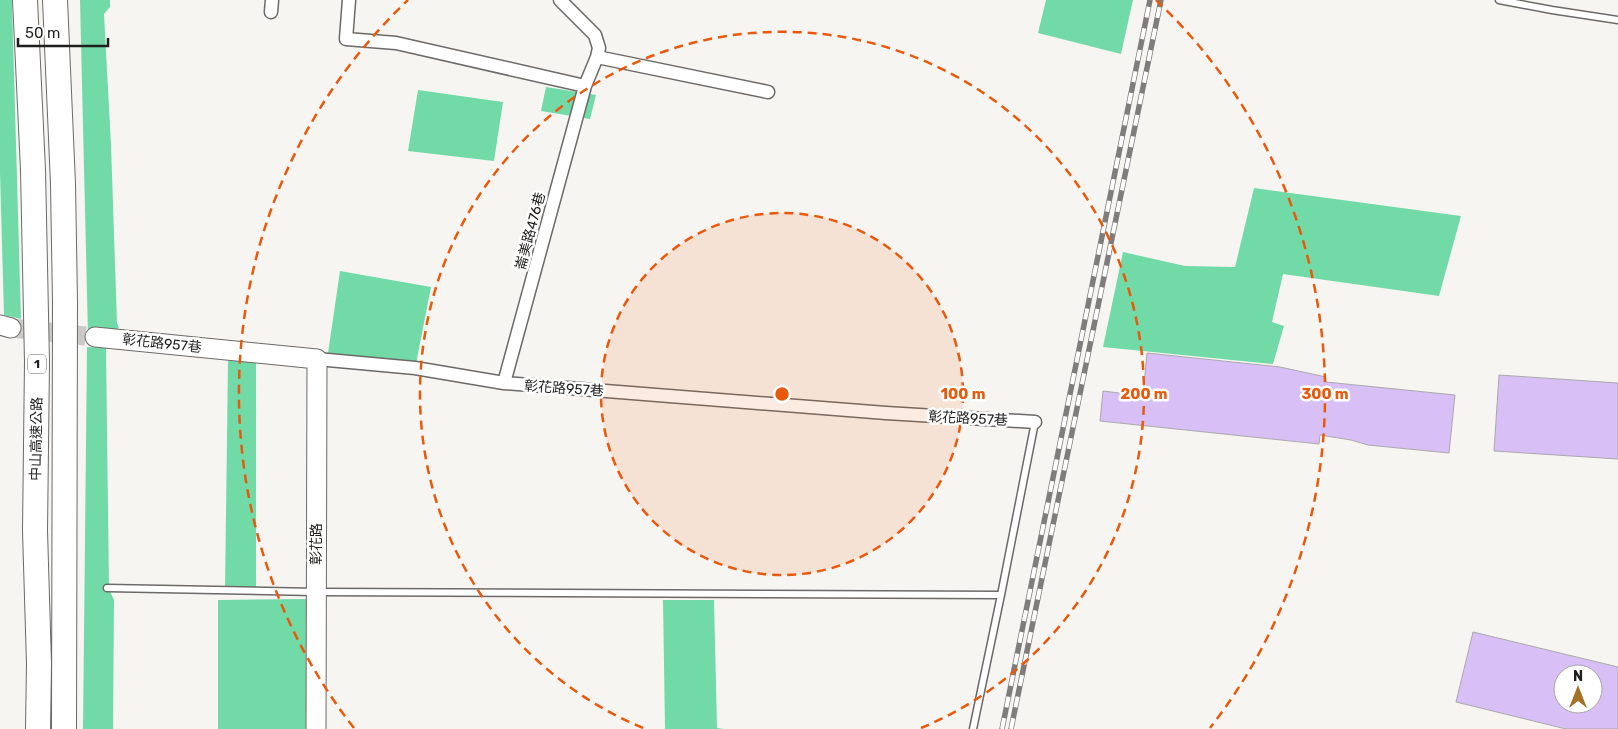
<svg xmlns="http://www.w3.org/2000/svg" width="1618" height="729" viewBox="0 0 1618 729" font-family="Rubik,'Noto Sans TC',sans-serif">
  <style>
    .green { fill: #72daa6 }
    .building { fill: #d8bff5; stroke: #aaa9ac; fill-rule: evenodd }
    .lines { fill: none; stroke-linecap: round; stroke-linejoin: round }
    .secondary-tunnel { stroke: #cccac7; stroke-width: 19; stroke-dasharray: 19 9; stroke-linecap: butt }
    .lane-casing { stroke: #6c6a68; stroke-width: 9 }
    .street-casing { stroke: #6c6a68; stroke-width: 15 }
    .secondary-casing { stroke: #6c6a68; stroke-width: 21 }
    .highway-casing { stroke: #6c6a68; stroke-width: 26 }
    .lane { stroke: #fff; stroke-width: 6 }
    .street { stroke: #fff; stroke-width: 12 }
    .secondary { stroke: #fff; stroke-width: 19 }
    .highway { stroke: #fff; stroke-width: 24 }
    .rail-casing { stroke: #7f7d7c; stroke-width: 5.5 }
    .rail { stroke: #fff; stroke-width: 4; stroke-dasharray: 11; stroke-linecap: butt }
    .ring { fill: none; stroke: #e8590c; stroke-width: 2.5; stroke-dasharray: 9 6 }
    .labels { text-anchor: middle; stroke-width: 5; stroke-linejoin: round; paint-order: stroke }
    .shield { fill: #fff; stroke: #626261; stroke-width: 1 }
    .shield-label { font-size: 12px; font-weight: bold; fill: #1f1e1d }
    .street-label { font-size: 14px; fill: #1f1e1d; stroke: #fff }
    .centre { fill: #e8590c; stroke: #fff; stroke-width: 2.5 }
    .ring-label { font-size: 15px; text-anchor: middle; font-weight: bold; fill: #e8590c; stroke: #fff; stroke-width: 5; stroke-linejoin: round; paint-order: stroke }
  </style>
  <rect width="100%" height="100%" fill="#f7f5f2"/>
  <path class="green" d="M0,0H12V3L21,319L4,315L0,172Z
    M80,0H110V7L104,14L111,145L117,323L119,328L109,333L88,336Z
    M1046,0H1133L1121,54L1038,33Z
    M546,87L596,95L590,119L541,111Z
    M418,90L503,102L494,161L408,151Z
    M1254,188L1461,216L1439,296L1283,274L1272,322L1284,326L1273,364L1103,347L1123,252L1185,266L1235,267Z
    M340,271L431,287L416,364L328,353Z
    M87,347L106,348L109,589L114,600L113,729H83Z
    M256,360V589H225L228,361Z
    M307,599L313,729H218V600Z
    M663,600H714L717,728L724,729H665Z"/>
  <path class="building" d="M1147,353L1280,367L1326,377V382L1455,395L1449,453L1368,445L1351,440L1320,435L1319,444L1100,421L1103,391L1143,396Z
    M1499,375L1618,383V459L1494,451Z
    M1473,632L1618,667V729H1566L1456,702ZM1563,674H1593V704H1563Z"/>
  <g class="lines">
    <path class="secondary-tunnel" d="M11,328L95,337"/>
    <defs>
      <path id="lane" d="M1499,0L1552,10L1618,20
        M107,588L316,592L1001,595
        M973,729L1001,595L1035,422"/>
      <path id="street" d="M349,0L346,39L396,43L585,86
        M271,12L272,0
        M597,57L768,92
        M317,359L415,368L504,383L886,413L1035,422
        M504,383L585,86L597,57L599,48L595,35L560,0"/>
      <path id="secondary" d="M0,325L11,328
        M95,337L317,359L316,729"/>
      <path id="highway" d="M25,0L33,170L37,362L35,531L39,664L38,729
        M55,0L63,184L65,302L64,729"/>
    </defs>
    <use href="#lane" class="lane-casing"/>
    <use href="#street" class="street-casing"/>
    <use href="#secondary" class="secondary-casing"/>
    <use href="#highway" class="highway-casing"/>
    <use href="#lane" class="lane"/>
    <use href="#street" class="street"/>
    <use href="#secondary" class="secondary"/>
    <use href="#highway" class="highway"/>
    <defs>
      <path id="rail" d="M1002,729L1150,0
        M1011,729L1161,0"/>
    </defs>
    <use href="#rail" class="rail-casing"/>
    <use href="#rail" class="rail"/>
  </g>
  <circle cx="782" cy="394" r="181" fill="#e8590c" fill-opacity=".12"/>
  <g class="ring">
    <circle cx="782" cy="394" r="181"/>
    <path d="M643 728A362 362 0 1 1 921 728"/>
    <path d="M354 728A543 543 0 0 1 408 0M1156 0A543 543 0 0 1 1210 728"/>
  </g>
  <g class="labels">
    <rect class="shield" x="28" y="354.5" width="18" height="19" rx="4"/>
    <g class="shield-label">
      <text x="37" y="368">1</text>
    </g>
    <g class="street-label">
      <text transform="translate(530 231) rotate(-75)" y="5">崙美路476巷</text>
      <text transform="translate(162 343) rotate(6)" y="5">彰花路957巷</text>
      <text transform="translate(564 388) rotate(4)" y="5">彰花路957巷</text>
      <text transform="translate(968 418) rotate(3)" y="5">彰花路957巷</text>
      <text transform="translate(36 439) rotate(-89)" y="5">中山高速公路</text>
      <text transform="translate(316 544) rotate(-90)" y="5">彰花路</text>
    </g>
  </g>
  <circle cx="782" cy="394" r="8" class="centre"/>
  <g class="ring-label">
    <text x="963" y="399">100 m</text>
    <text x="1144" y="399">200 m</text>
    <text x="1325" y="399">300 m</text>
  </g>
  <g transform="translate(1578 689)"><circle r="24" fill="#ffffff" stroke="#a5a5a5"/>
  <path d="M0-4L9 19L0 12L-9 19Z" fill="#a37227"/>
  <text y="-8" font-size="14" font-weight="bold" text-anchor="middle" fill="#1f1e1d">N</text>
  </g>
  <path d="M18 38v8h90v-8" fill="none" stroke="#1f1e1d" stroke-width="2.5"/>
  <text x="25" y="38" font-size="15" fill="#1f1e1d" stroke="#ffffff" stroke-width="4" paint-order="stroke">50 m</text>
</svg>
